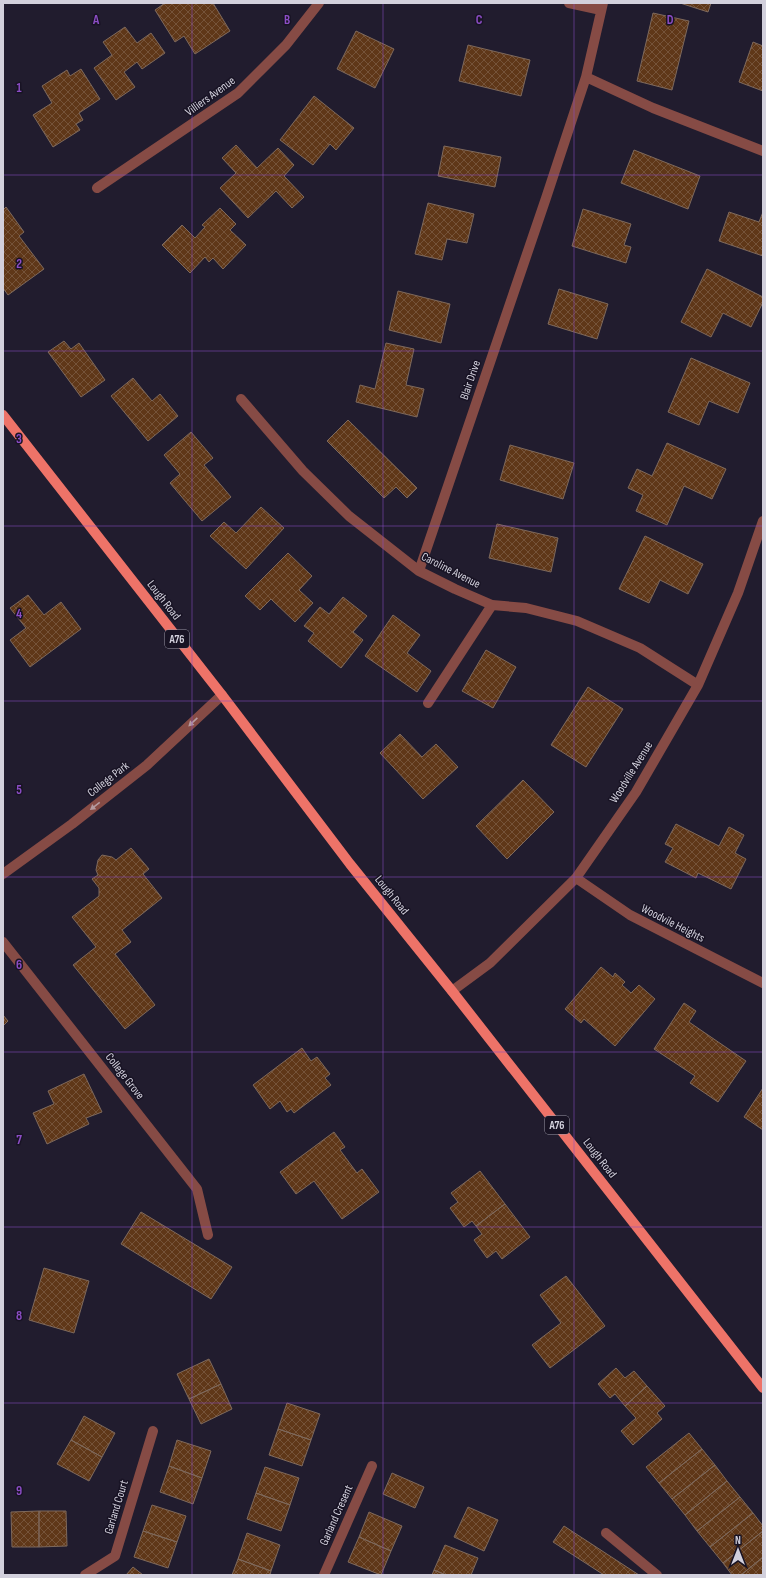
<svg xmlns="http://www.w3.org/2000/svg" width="766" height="1578" viewBox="0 0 766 1578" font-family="'Sofia Sans Condensed',sans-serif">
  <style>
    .building { fill: url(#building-cross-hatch); stroke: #7e695c }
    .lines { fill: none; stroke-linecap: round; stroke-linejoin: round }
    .service { stroke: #864b45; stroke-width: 10 }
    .minor { stroke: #864b45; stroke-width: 10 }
    .primary { stroke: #ee7368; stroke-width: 10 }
    .oneway { fill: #b49ba0 }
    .grid { fill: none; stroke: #8c4dc5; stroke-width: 1; stroke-opacity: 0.55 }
    .labels { text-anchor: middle; stroke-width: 3; stroke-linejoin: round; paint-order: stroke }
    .shield { fill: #181324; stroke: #9a97a5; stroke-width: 1 }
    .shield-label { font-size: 11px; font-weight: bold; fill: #d2d0dc }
    .street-label { font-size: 12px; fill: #d2d0dc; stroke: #181324 }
    .grid-label { font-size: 13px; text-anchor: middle; font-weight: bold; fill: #8c4dc5; stroke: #181324; stroke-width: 3; stroke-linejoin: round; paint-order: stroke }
  </style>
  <defs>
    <pattern id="building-cross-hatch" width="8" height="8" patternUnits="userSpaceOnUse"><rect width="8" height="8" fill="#5f3718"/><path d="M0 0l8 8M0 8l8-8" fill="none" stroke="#755339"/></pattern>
  </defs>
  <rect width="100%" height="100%" fill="#211c2e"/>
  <path class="building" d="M165,3H213L230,31L195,54L184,36L175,42L155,10Z
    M680,3H711L708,12Z
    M653,13L689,21L672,90L637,81Z
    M125,27L137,43L151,33L165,53L142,69L137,62L124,72L135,87L116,100L94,68L112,55L103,42Z
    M356,31L394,49L375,88L337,69Z
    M753,42L763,46V91L739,82Z
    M468,45L530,60L521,96L459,81Z
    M81,69L100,99L79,113L83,120L76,124L80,130L53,147L33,115L52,103L42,86L67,70L70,76Z
    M314,96L354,128L336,150L330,144L313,165L280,140Z
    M236,145L257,168L278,148L294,165L284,176L304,197L292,208L276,191L248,218L220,188L236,173L222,158Z
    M444,146L501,157L495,187L438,176Z
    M634,150L700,176L688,209L621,183Z
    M428,203L474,214L467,243L447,239L442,260L415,254Z
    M6,207L24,232L19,236L44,269L8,295L3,288V210Z
    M220,208L236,224L230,230L246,245L223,269L213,258L209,262L205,257L190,273L162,245L182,225L195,238L205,227L202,225Z
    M583,209L631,224L624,245L631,247L626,263L572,246Z
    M729,212L759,222L763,212V256L719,241Z
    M707,269L763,297V302L751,327L723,313L711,337L681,322Z
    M559,289L608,304L597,339L548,324Z
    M398,291L450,304L441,343L389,330Z
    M64,341L71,349L79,343L105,380L81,397L48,352Z
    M386,343L414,349L406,385L424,389L417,417L356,402L360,385L375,389Z
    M691,358L750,383L738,413L709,401L699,425L668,412Z
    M133,378L152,401L160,394L178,416L148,441L111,396Z
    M348,420L417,488L407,498L396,487L384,498L327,441Z
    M191,432L213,458L204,465L231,497L202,521L170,483L180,474L164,455Z
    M667,443L726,469L712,499L684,486L667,525L636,511L643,495L628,488L637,469L652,476Z
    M510,445L574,463L563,499L500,480Z
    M261,507L284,528L246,569L210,536L224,522L236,533Z
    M497,524L558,538L551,572L489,558Z
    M645,536L703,564L688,594L660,580L649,603L619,589Z
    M288,553L312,576L299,590L313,603L295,622L271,599L260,610L245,596Z
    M28,595L44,615L61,602L81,629L30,667L10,640L26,628L10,608Z
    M343,597L367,616L353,632L363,640L341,668L308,641L314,633L304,626L320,607L329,614Z
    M393,615L420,635L407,653L431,671L417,692L365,656Z
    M486,650L516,667L493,708L462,691Z
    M588,687L623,709L586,767L551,745Z
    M400,734L422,757L436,744L458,767L423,799L380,753Z
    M523,780L554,812L507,859L476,826Z
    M676,824L719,846L729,827L744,835L735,853L746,859L731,889L698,873L696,878L665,862L673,848L665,844Z
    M131,848L149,869L143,874L162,898L122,930L131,942L115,954L155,1005L125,1029L73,965L96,947L72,917L99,896V888L92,879L98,875L96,870L98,860L102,855L112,857L116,860Z
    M601,967L613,977L615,973L625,982L622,985L631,993L639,985L655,999L615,1046L584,1019L581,1023L565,1009Z
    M684,1003L696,1011L689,1022L746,1061L718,1102L690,1083L695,1076L654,1049Z
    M3,1015L8,1021L3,1026Z
    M302,1048L311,1061L317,1057L330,1074L325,1078L331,1085L294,1113L291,1109L287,1112L280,1101L270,1109L253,1085Z
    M84,1074L102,1112L86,1118L89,1124L47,1144L33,1113L54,1104L48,1091Z
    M763,1088V1130L744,1117Z
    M334,1132L345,1147L340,1150L357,1173L362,1169L379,1192L342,1219L314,1181L296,1194L280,1172Z
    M480,1171L505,1204L476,1226L472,1221L464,1227L450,1208L458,1202L451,1193Z
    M505,1204L530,1237L502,1259L496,1251L487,1258L474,1240L482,1234L476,1226Z
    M141,1212L232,1267L211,1299L121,1244Z
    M44,1268L89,1281L74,1333L29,1320Z
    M566,1276L605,1326L550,1368L532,1345L561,1323L540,1295Z
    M209,1359L221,1384L189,1399L177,1374Z
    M616,1368L625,1378L634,1371L647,1386L625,1406L615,1394L610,1398L598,1384Z
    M221,1384L232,1409L201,1424L189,1399Z
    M647,1386L665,1406L657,1413L662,1419L633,1445L621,1431L636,1418L625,1406Z
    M287,1403L320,1414L311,1440L278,1429Z
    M84,1416L115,1433L102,1457L71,1440Z
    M278,1429L311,1440L302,1466L269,1455Z
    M689,1433L702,1449L659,1483L646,1467Z
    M71,1440L102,1457L89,1481L57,1464Z
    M177,1440L211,1451L202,1478L169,1466Z
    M702,1449L715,1465L672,1499L659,1483Z
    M715,1465L727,1481L685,1515L672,1499Z
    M169,1466L202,1478L193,1504L160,1492Z
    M265,1467L299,1478L290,1505L256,1493Z
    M392,1473L424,1487L415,1508L383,1494Z
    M727,1481L740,1497L697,1531L685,1515Z
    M256,1493L290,1505L281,1531L247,1519Z
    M740,1497L753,1513L710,1547L697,1531Z
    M152,1505L186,1516L177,1542L143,1531Z
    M468,1507L498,1520L484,1551L454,1537Z
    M39,1511H66L67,1546L39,1547Z
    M39,1511V1547H12L11,1512Z
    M369,1512L402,1526L391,1551L359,1537Z
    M753,1513L763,1526V1531L723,1563L710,1547Z
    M564,1526L639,1575H604L553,1542Z
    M143,1531L177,1542L168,1568L134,1557Z
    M763,1531V1557L741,1575H732L723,1563Z
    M247,1533L280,1545L271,1571L238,1559Z
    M359,1537L391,1551L381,1575L348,1562Z
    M445,1545L478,1558L471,1575H446L434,1570Z
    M763,1557V1575H741Z
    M238,1559L271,1571L270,1575H232Z
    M133,1567L143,1575H126Z
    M434,1570L446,1575H432Z"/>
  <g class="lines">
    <path class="service" d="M428,703L492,605
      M606,1533L657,1575"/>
    <path class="minor" d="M569,3L601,10
      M586,77L653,108L763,151
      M97,188L238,93L286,45L319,3
      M241,399L303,471L349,516L419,571L455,589L492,605L526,608L577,621L640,648L698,685
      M419,571L546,198L586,77L603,3
      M3,874L72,824L147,765L222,695
      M576,878L630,915L763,983
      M3,942L197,1189L208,1235
      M452,991L490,963L576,878L636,792L698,685L738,593L763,521
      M85,1575L115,1556L153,1431
      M324,1575L372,1466"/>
    <path class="primary" d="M3,415L222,695L350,864L452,991L763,1388"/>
  </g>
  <defs><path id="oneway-solid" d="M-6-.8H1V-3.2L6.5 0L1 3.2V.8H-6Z"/></defs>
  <g class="oneway">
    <use href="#oneway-solid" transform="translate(193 722) rotate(137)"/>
    <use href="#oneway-solid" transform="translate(95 806) rotate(142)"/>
  </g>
  <path class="grid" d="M192,3V1575M383,3V1575M574,3V1575M3,175H763M3,351H763M3,526H763M3,701H763M3,877H763M3,1052H763M3,1227H763M3,1403H763"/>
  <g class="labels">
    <g class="shield">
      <rect x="165" y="630" width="24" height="18" rx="3"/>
      <rect x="545" y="1116" width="24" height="18" rx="3"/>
    </g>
    <g class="shield-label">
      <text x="177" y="643">A76</text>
      <text x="557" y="1129">A76</text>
    </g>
    <g class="street-label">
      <text transform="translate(210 96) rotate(-36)" y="4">Villiers Avenue</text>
      <text transform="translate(470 380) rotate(-71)" y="4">Blair Drive</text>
      <text transform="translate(451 570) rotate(27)" y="4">Caroline Avenue</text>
      <text transform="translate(164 600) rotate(52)" y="4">Lough Road</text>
      <text transform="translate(631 772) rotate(-58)" y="4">Woodville Avenue</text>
      <text transform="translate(108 779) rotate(-38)" y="4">College Park</text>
      <text transform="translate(392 895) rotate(51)" y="4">Lough Road</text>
      <text transform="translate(673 923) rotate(27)" y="4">Woodvile Heights</text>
      <text transform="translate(125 1076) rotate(52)" y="4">College Grove</text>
      <text transform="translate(600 1158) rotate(52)" y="4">Lough Road</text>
      <text transform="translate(116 1507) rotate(-73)" y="4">Garland Court</text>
      <text transform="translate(336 1515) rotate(-66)" y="4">Garland Cresent</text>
    </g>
  </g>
  <g class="grid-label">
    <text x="96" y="24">A</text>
    <text x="287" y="24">B</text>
    <text x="479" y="24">C</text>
    <text x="670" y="24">D</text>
    <text x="19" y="92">1</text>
    <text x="19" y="268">2</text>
    <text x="19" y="443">3</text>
    <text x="19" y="618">4</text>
    <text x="19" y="794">5</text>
    <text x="19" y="969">6</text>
    <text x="19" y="1144">7</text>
    <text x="19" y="1320">8</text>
    <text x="19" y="1495">9</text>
  </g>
  <rect width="766" height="1578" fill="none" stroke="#d2d0dc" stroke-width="8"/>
  <g transform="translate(738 1550)" stroke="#181324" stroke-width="3" paint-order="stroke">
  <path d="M0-3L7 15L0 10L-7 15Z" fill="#d2d0dc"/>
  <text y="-6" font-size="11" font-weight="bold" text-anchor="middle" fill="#d2d0dc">N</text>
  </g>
</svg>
